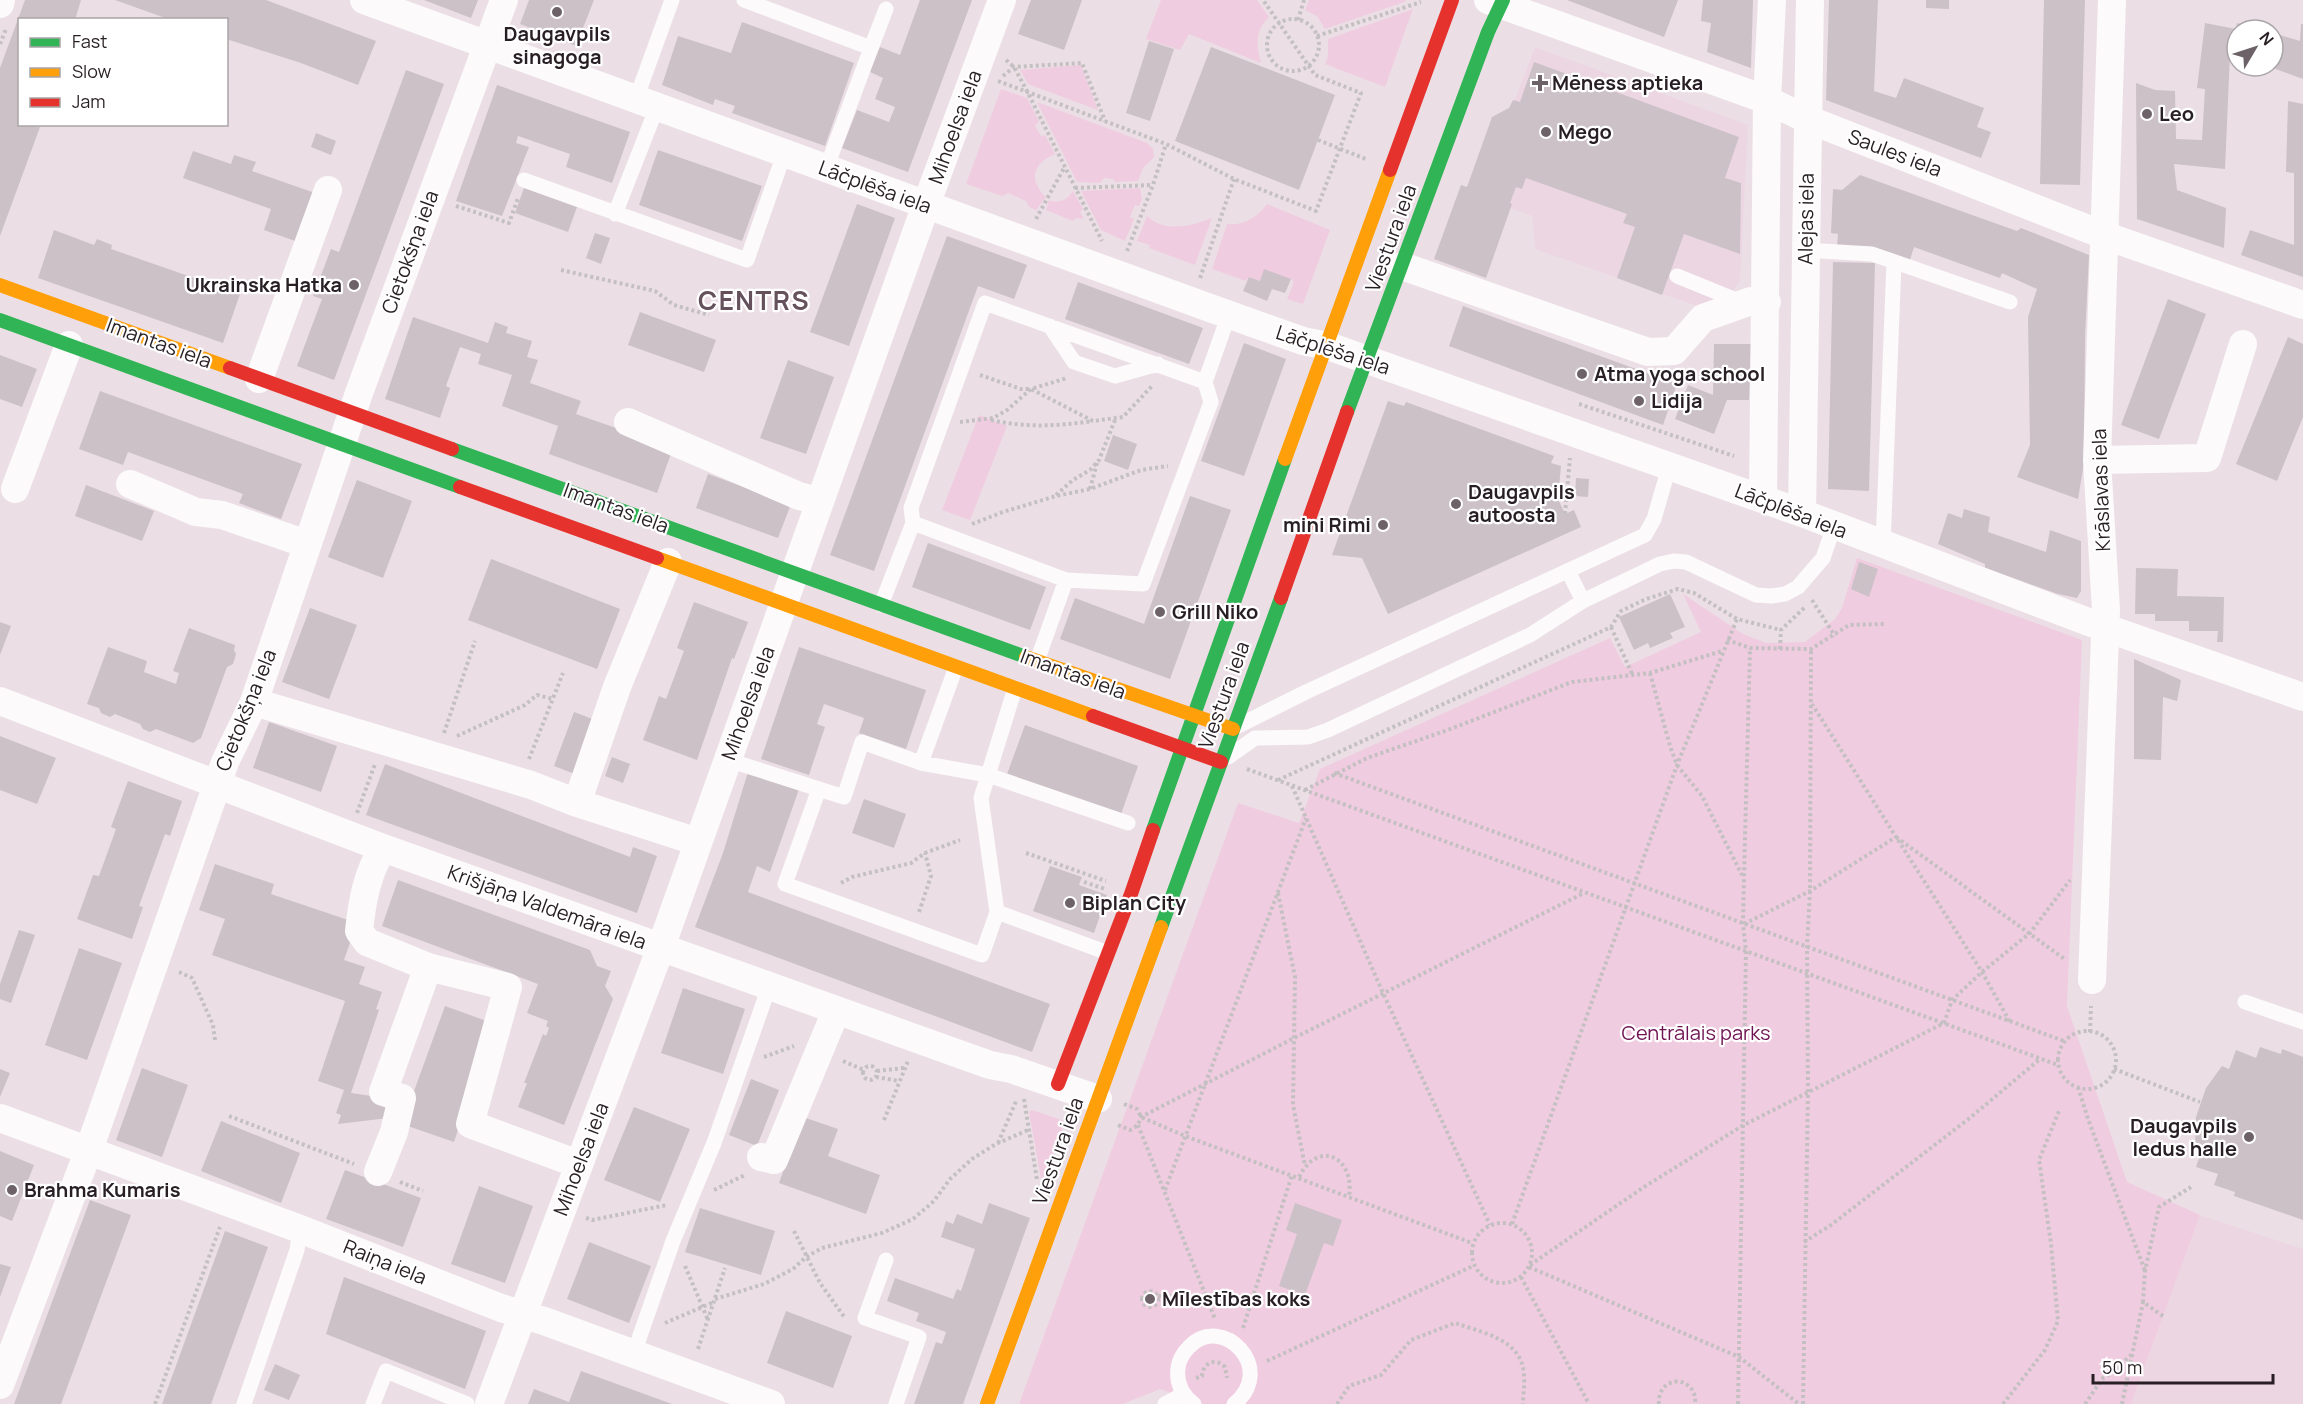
<svg xmlns="http://www.w3.org/2000/svg" width="2303" height="1404" viewBox="0 0 2303 1404" font-family="Manrope,sans-serif">
  <style>
    .built { fill: #ecd6e2 }
    .green { fill: #f0cce0 }
    .building { fill: #ccc1c7 }
    .lines { fill: none; stroke-linecap: round; stroke-linejoin: round }
    .path { stroke: #c4c0c2; stroke-width: 4; stroke-dasharray: 3 3; stroke-linecap: butt }
    .lane { stroke: #fcfafb; stroke-width: 15 }
    .street { stroke: #fcfafb; stroke-width: 28 }
    .fast { stroke: #30b455; stroke-width: 14 }
    .slow { stroke: #ff9f0a; stroke-width: 14 }
    .jam { stroke: #e5322d; stroke-width: 14 }
    .poi-dot { fill: #6c6268; stroke: #fff; stroke-width: 2 }
    .labels { text-anchor: middle; stroke-width: 4.5; stroke-linejoin: round; paint-order: stroke }
    .poi-label { font-size: 20px; font-weight: bold; fill: #281f24; stroke: #fff; text-anchor: start }
    .street-label { font-size: 20px; fill: #281f24; stroke: #fff }
    .park-label { font-size: 20px; fill: #701353; stroke: #fff }
    .district-label { font-size: 26px; font-weight: bold; letter-spacing: 1.5px; fill: #65515c; stroke: #fff }
  </style>
  <rect width="100%" height="100%" fill="#ebdfe5"/>
  <path class="built" d="M1535,47L1748,125L1740,281L1717,313L1535,249L1532,216L1478,196Z
    M2200,1215L2303,1249V1404H2131Z"/>
  <path class="green" d="M1161,0H1257L1269,17C1255,30 1256,46 1261,63L1189,34L1180,50L1146,39Z
    M1309,0H1403L1407,1L1325,29L1317,16L1305,10Z
    M1413,9L1385,87L1325,64L1328,56V39Z
    M1081,65L1098,110L1028,84L1020,70Z
    M1001,89L1027,98L1039,121L1035,126L1041,136L1045,135L1055,154C1033,163 1028,180 1046,197L1036,210L1029,207L1026,201L1008,193L1002,196L966,184Z
    M1037,102L1147,143L1153,149L1154,157L1143,168L1138,181L1115,182L1113,179L1104,178L1100,183L1077,182Z
    M1140,188L1142,199L1139,206L1135,205L1130,217L1134,219L1125,241L1101,230L1081,191Z
    M1073,191L1083,209L1080,212L1083,217L1082,219L1076,218L1073,221L1046,210L1049,200C1060,204 1067,200 1073,191Z
    M1267,204L1330,230L1303,304L1287,299L1294,282L1291,279L1260,281L1249,277L1246,281L1212,269L1227,224C1243,226 1258,217 1267,204Z
    M1147,216C1164,233 1192,226 1212,218L1195,265L1149,248L1150,245L1137,241Z
    M979,415L1007,426L970,520L942,510Z
    M1857,558L2082,640L2067,1006L2127,1182L2200,1215L2131,1404H1201L1160,1389L1123,1404H1019L1238,803L1299,823L1320,769L1610,638L1625,667L1701,632L1683,594L1743,634L1766,643L1805,642L1835,619L1842,608Z
    M1032,1110L1065,1121L1042,1184L1029,1112Z"/>
  <path class="building" d="M25,0H81L75,20H20V124L40,127L0,236V68Z
    M115,0H266L376,41L358,85L301,63L226,39V20H171Z
    M424,0H478L471,18Z
    M529,0H594L576,46L520,24Z
    M920,0H972L908,172L842,148L857,110L889,122L895,107L875,99L883,78L870,72L880,47L900,55Z
    M1031,0H1082L1064,50L1018,34Z
    M1567,0H1678L1664,37Z
    M1703,0H1753L1751,68L1707,52L1711,23L1701,21Z
    M1829,0H1878L1874,91L1896,98L1904,78L1984,108L1977,127L1991,132L1981,158L1826,100Z
    M1926,0H1949V9L1926,8Z
    M2044,0H2085L2080,185L2040,184Z
    M742,22L854,63L825,146L732,113L735,106L715,99L713,105L662,85L678,36L731,53Z
    M2205,23L2236,29L2237,23L2260,29L2237,30V57L2230,54L2225,169L2174,164L2177,190L2226,208L2224,248L2137,219L2136,83L2155,90L2175,91L2176,139L2202,140L2205,89L2197,88Z
    M2301,24H2303V79L2267,66H2273V33L2300,41Z
    M1149,41L1174,49L1150,121L1126,113Z
    M1211,47L1335,95L1299,190L1175,141Z
    M1534,62L1739,137L1725,178L1741,183L1740,254L1684,234L1662,295L1617,278L1635,227L1623,223L1627,214L1526,178L1522,189L1516,187L1510,203L1512,204L1486,278L1434,259L1461,185L1467,187L1492,117L1509,108L1513,100L1520,102Z
    M406,70L444,84L334,380L297,366L322,299L313,296L331,249L339,252Z
    M497,85L630,132L612,183L566,167L570,154L518,136L516,143L529,147L502,216L456,201Z
    M2288,101L2303,104V277L2241,255L2250,230L2294,245V173L2286,172Z
    M316,133L336,141L331,155L311,147Z
    M658,150L762,186L742,241L639,205Z
    M193,151L231,164L234,155L256,162L252,171L315,193L298,242L264,230L271,209L183,178Z
    M1860,175L2017,231L2021,228L2089,255L2085,337L2084,463L2078,499L2017,477L2030,445L2028,317L2037,289L2002,273L2000,278L1914,247L1909,263L1837,248L1838,234L1831,233L1833,189L1842,190Z
    M524,188L577,207L568,232L515,213Z
    M857,204L895,218L849,346L810,332Z
    M54,230L94,245L97,239L112,245L111,249L240,294L223,343L38,278Z
    M595,233L610,238L601,264L586,258Z
    M947,236L1027,265L1014,299L978,286L874,571L830,555Z
    M1833,262L1875,263L1869,491L1828,489Z
    M1264,269L1291,279L1285,293L1272,289L1267,301L1243,291L1249,277L1260,281Z
    M1078,282L1203,328L1189,364L1065,319Z
    M2168,299L2206,314L2159,439L2121,425Z
    M1463,306L1677,384L1663,425L1449,346Z
    M640,312L716,340L704,372L628,345Z
    M413,317L488,343L495,322L508,327L506,333L532,341L527,357L538,360L530,383L581,401L576,414L673,448L657,493L549,454L558,426L502,406L512,375L478,364L481,354L460,347L446,386L450,388L440,418L385,399Z
    M2288,337L2303,344V417L2277,481L2236,464Z
    M1244,343L1286,359L1244,476L1201,461Z
    M1714,344H1751L1749,400H1727L1714,434L1675,419L1688,385L1713,395Z
    M0,355L37,369L22,407L0,399Z
    M788,360L834,377L806,454L760,438Z
    M100,391L302,464L281,519L239,503L243,494L128,452L123,465L79,449Z
    M1388,401L1404,406L1406,402L1554,456L1551,463L1561,466L1558,499L1565,514L1574,510L1581,527L1388,614L1362,558L1332,555Z
    M1113,435L1137,444L1128,470L1104,461Z
    M708,474L791,504L778,538L696,508Z
    M1576,478L1589,479L1588,497L1575,496Z
    M357,480L412,501L383,578L328,557Z
    M86,485L154,511L142,541L75,516Z
    M1190,496L1231,510L1170,679L1060,639L1075,598L1144,624Z
    M1964,509L1990,517L1988,532L2046,552L2050,530L2081,541V591L2077,598L2058,594L1985,568V564L1938,544L1948,513L1962,518Z
    M928,543L1046,587L1030,630L912,587Z
    M491,559L620,609L597,669L468,620Z
    M1859,562L1878,569L1869,597L1851,589Z
    M2136,568L2178,569L2177,596L2224,597L2223,642H2217L2218,631H2189V621H2155V614H2135Z
    M1670,594L1685,627L1670,633L1673,638L1650,648L1648,643L1634,650L1619,617Z
    M694,602L748,622L734,659L732,658L697,760L643,740L659,696L666,699L684,651L677,648Z
    M310,608L357,625L329,699L282,682Z
    M0,622L11,626L0,655Z
    M189,628L235,645L234,650L236,654L233,664L227,667L201,738L193,743L156,729L150,732L143,729L140,724L115,714L110,717L101,713L99,708L87,704L108,647L147,661L144,672L176,684L179,673L173,671Z
    M799,647L926,690L906,749L859,733L864,718L824,704L817,724L825,727L809,775L761,759Z
    M2134,659L2181,680L2177,701L2163,697L2161,760L2134,759Z
    M574,712L595,720L575,774L554,766Z
    M269,722L337,746L321,792L253,768Z
    M1025,725L1138,766L1120,817L1006,777Z
    M0,736L56,758L37,804L0,790Z
    M612,757L630,764L623,783L605,776Z
    M385,764L630,857L633,847L657,856L637,913L366,815Z
    M748,772L799,789L770,872L757,866L748,892L1050,1004L1032,1052L695,927L723,853Z
    M128,781L182,801L170,836L165,834L139,906L143,907L132,939L77,919L93,875L99,876L116,829L111,827Z
    M864,799L906,814L894,848L852,833Z
    M215,864L274,884L271,894L357,923L344,960L365,967L359,984L382,992L376,1009L379,1010L351,1093L392,1099L388,1118L338,1124L341,1115L336,1113L344,1090L318,1081L345,1001L212,955L225,919L199,910Z
    M1050,866L1082,877L1079,885L1107,895L1094,933L1033,911Z
    M398,880L590,950L597,966L611,971L605,986L613,999L564,1125L518,1107L527,1083H524L543,1034L546,1036L549,1028L546,1026L548,1021L527,1013L538,984L382,926Z
    M19,930L35,935L11,1003L0,999V984Z
    M79,948L122,963L87,1060L45,1045Z
    M683,988L745,1009L723,1074L661,1053Z
    M445,1006L492,1023L457,1119L461,1121L454,1142L402,1124Z
    M2260,1047L2281,1054L2282,1049L2303,1057V1220L2234,1196L2235,1192L2214,1185L2218,1174L2196,1167L2202,1149L2195,1147L2196,1117L2206,1088L2222,1066L2229,1069L2236,1050L2256,1058Z
    M142,1068L188,1085L162,1157L116,1140Z
    M0,1069L10,1073L0,1097Z
    M751,1079L779,1090L757,1146L729,1135Z
    M634,1107L690,1129L660,1202L604,1180Z
    M803,1117L838,1129L828,1156L880,1175L866,1214L779,1183Z
    M221,1121L300,1153L281,1203L201,1171Z
    M0,1151L34,1165L12,1221L0,1216Z
    M345,1170L421,1198L403,1247L326,1219Z
    M479,1186L533,1206L505,1283L451,1264Z
    M90,1200L131,1215L61,1404H14Z
    M989,1203L1030,1218L963,1404H914L936,1342L942,1344L946,1332L916,1321L919,1313L887,1301L895,1278L953,1299L957,1289L961,1291L975,1249L941,1237L946,1221L953,1224L957,1214L982,1224Z
    M1295,1203L1342,1220L1333,1246L1324,1243L1305,1295L1279,1286L1297,1234L1286,1230Z
    M700,1208L775,1231L761,1275L685,1252Z
    M225,1231L268,1247L211,1404H162Z
    M589,1242L651,1266L629,1323L567,1299Z
    M0,1264L11,1267L0,1297Z
    M344,1277L486,1331L465,1389L326,1334Z
    M786,1311L852,1336L833,1388L767,1363Z
    M275,1364L300,1375L289,1400L264,1390Z
    M581,1371L672,1404H528L534,1389L569,1402Z"/>
  <g class="lines">
    <path class="path" d="M1267 45a26 26 0 1 1 52 0a26 26 0 1 1-52 0Z
      M1298,20L1304,0
      M1317,36L1421,2
      M0,44L6,29
      M1006,60L1014,67L1027,91L1102,241
      M1003,76L1014,67L1082,63L1105,121
      M998,81L1166,144L1234,179L1316,211L1361,93L1315,75L1263,0
      M1318,140L1366,159
      M1075,188L1152,185
      M456,206L509,223L518,198
      M1036,219L1064,168
      M1127,251L1153,185L1166,144
      M561,270L655,291L674,305L709,315
      M1200,278L1234,179
      M980,375L1021,389H1031L1093,421L1123,417L1152,386
      M1579,404L1734,456
      M991,420C1027,428 1058,426 1093,421
      M960,422L993,418L1007,410L1031,389L1067,378
      M1090,489L1097,463
      M1056,495L1073,480L1090,470L1099,460L1115,420
      M1565,514L1570,458
      M972,524L1003,512L1056,496L1090,489L1141,470L1168,466
      M1812,600L1835,636
      M1611,627L1633,676
      M1727,640L1750,648L1811,649L1849,625L1884,624
      M1780,649L1781,630L1805,607
      M1650,673L1670,746L1677,765L1702,796L1742,875
      M444,733L475,641
      M457,736L525,705L537,695L553,699
      M529,759L563,673
      M1247,769L2058,1065
      M1334,773L2064,1041
      M1278,780L1611,627L1621,611L1646,599L1678,589L1694,593L1737,619L1781,630
      M1292,786L1383,993L1490,1225
      M1305,790L1367,758L1445,731L1572,682L1650,673L1722,651
      M357,813L375,764
      M1896,837L2066,960
      M1898,840L1982,972L2010,1022
      M1026,853L1106,881
      M1084,882L1105,889
      M841,883L852,877L911,863L925,853L960,840
      M1278,893L1295,977L1293,1105L1305,1166
      M919,912L931,876L925,853
      M1744,924L1810,891L1896,837L1812,704
      M179,972L192,978L213,1025L215,1040
      M2058 1060a29 29 0 1 1 58 0a29 29 0 1 1-58 0Z
      M2090,1032L2091,1006
      M764,1057L794,1046
      M843,1061L864,1070
      M863 1073a7 7 0 1 1 14 0a7 7 0 1 1-14 0Z
      M2114,1069L2200,1102
      M877,1071L904,1068
      M876,1077L899,1081
      M2078,1087L2088,1119L2145,1271
      M1024,1099L1037,1180
      M1124,1104L1137,1109L1141,1117L1185,1136L1472,1243
      M229,1116L354,1164
      M884,1120L908,1061
      M1118,1125L1130,1130L1138,1125L1141,1117L1296,1037L1584,893
      M1138,1125L1215,1319
      M998,1143L1017,1099
      M1299,1177C1319,1138 1355,1158 1349,1196
      M400,1182L423,1191
      M714,1190L745,1175
      M1165,1190L1306,818
      M586,1218L592,1220L667,1205
      M1472 1253a30 30 0 1 1 60 0a30 30 0 1 1-60 0Z
      M1512,1224L1677,765L1737,619
      M794,1231L820,1283L845,1318
      M1804,1242L1831,1225L1971,1117L2040,1059
      M1530,1265L1644,1187L1742,1126L1944,1023L1952,1000L1982,972L2030,933L2070,880
      M685,1266L708,1320
      M1529,1267L1739,1357L1799,1404
      M1521,1277L1589,1404
      M1142 1299a8 8 0 1 1 16 0a8 8 0 1 1-16 0Z
      M1158,1296H1171L1192,1305L1210,1303
      M715,1299L764,1284L793,1269L806,1257L822,1248L882,1233L913,1219L934,1201L950,1179L972,1159L996,1144L1028,1130
      M2163,1316L2143,1302L2145,1271L2159,1207L2191,1187
      M665,1323L714,1302
      M1243,1328L1292,1175
      M698,1349L725,1268
      M1267,1361L1473,1266
      M1196,1378L1202,1376C1203,1363 1215,1357 1225,1367L1227,1378
      M155,1404L220,1227
      M1337,1404L1349,1386L1381,1375L1411,1340L1455,1323C1483,1333 1523,1339 1524,1376C1525,1385 1523,1395 1523,1404
      M1659,1404C1658,1390 1666,1382 1679,1381C1691,1385 1696,1392 1695,1404
      M1738,1404L1746,951L1743,924L1744,877L1750,648
      M1803,1404L1808,1091L1807,947L1810,891L1811,649
      M2003,1404L2045,1350L2058,1321L2051,1244L2039,1160L2059,1111
      M2085,1404L2103,1378L2112,1373L2132,1354
      M2122,1404L2143,1302"/>
    <path class="lane" d="M744,0L871,48L826,169
      M871,48L886,9
      M636,99L672,0
      M524,180L747,260L784,154
      M615,214L657,107
      M1805,250L1872,254L2010,302
      M1677,276L1741,302
      M1050,326L1074,362L1115,376L1158,364
      M913,523L1066,580L1143,584L1211,402L1205,382L1229,314
      M1883,545L1894,262
      M1568,571L1583,601
      M881,605L913,523L911,508L985,303L1205,382
      M1037,661L1066,580
      M1238,726L1306,692L1645,535L1654,519L1669,467
      M1228,757L1255,738L1308,737L1328,730L1530,635L1583,601L1660,564L1674,561L1686,562L1756,595L1771,596L1785,594L1798,587L1823,558L1834,526
      M728,760L844,797L862,742L921,763L988,775L1128,823
      M921,763L956,667
      M819,789L785,884L982,955L997,912L981,798L1015,688
      M997,912L1108,953
      M2245,1002L2303,1022
      M886,1260L865,1318L919,1337L896,1404
      M634,1353L673,1241L714,1143L769,987
      M244,1404L297,1250L300,1229
      M373,1404L386,1371L467,1404
      M1165,1404L1184,1394
      M1194,1404C1182,1395 1176,1383 1178,1368C1179,1359 1183,1353 1189,1347C1222,1312 1278,1369 1234,1404"/>
    <path class="street" d="M364,0L1210,308L1303,341L1328,346L1802,513L2086,621L2303,697
      M1488,0L1767,100L1807,119L2106,236L2303,305
      M0,4L1,0
      M1402,266L1648,352L1674,351L1703,318L1751,301L1767,302
      M259,379L328,190
      M628,422L799,496L820,501
      M2097,460L2207,458L2243,344
      M130,484L196,512L222,515L307,544
      M15,489L69,345
      M1763,499L1767,100L1772,0
      M1802,513L1810,0
      M0,701L383,848L990,1065L1011,1069L1098,1099
      M254,702L531,785L577,803L698,842
      M577,803L617,687L668,562
      M383,848C367,873 362,902 359,931L367,942L428,967L508,987L470,1124L578,1164
      M2092,980L2106,610L2097,460L2112,0
      M0,1118L300,1229L501,1308L544,1321L771,1404
      M761,1157L774,1160L836,1011
      M378,1172L394,1132L402,1098L383,1092L428,967
      M0,1385L91,1144L225,762L254,702L359,393L504,0
      M489,1404L661,947L926,205L1002,0"/>
    <path class="fast" d="M0,320L460,487
      M1347,412L1488,32L1503,0
      M452,449L1026,657
      M1153,830L1285,459
      M1161,927L1281,598"/>
    <path class="slow" d="M0,285L230,368
      M1285,459L1390,170
      M657,558L1093,716
      M1026,657L1233,729
      M987,1404L1161,927"/>
    <path class="jam" d="M1390,170L1452,0
      M230,368L452,449
      M460,487L657,558
      M1281,598L1347,412
      M1093,716L1221,762
      M1058,1084L1131,894L1153,830"/>
  </g>
  <g class="poi-dot">
    <circle cx="557" cy="12" r="6"/>
    <path d="M1537 74h6v6h6v6h-6v6h-6v-6h-6v-6h6z"/>
    <circle cx="2147" cy="114" r="6"/>
    <circle cx="1546" cy="132" r="6"/>
    <circle cx="354" cy="285" r="6"/>
    <circle cx="1582" cy="374" r="6"/>
    <circle cx="1639" cy="401" r="6"/>
    <circle cx="1456" cy="504" r="6"/>
    <circle cx="1383" cy="525" r="6"/>
    <circle cx="1160" cy="612" r="6"/>
    <circle cx="1070" cy="903" r="6"/>
    <circle cx="2249" cy="1137" r="6"/>
    <circle cx="12" cy="1190" r="6"/>
    <circle cx="1150" cy="1299" r="6"/>
  </g>
  <g class="labels">
    <g class="poi-label">
      <text x="557" y="41" text-anchor="middle">Daugavpils<tspan x="557" dy="23">sinagoga</tspan></text>
      <text x="1552" y="90">Mēness aptieka</text>
      <text x="2159" y="121">Leo</text>
      <text x="1558" y="139">Mego</text>
      <text x="342" y="292" text-anchor="end">Ukrainska Hatka</text>
      <text x="1594" y="381">Atma yoga school</text>
      <text x="1651" y="408">Lidija</text>
      <text x="1468" y="499">Daugavpils<tspan x="1468" dy="23">autoosta</tspan></text>
      <text x="1371" y="532" text-anchor="end">mini Rimi</text>
      <text x="1172" y="619">Grill Niko</text>
      <text x="1082" y="910">Biplan City</text>
      <text x="2237" y="1133" text-anchor="end">Daugavpils<tspan x="2237" dy="23">ledus halle</tspan></text>
      <text x="24" y="1197">Brahma Kumaris</text>
      <text x="1162" y="1306">Mīlestības koks</text>
    </g>
    <g class="street-label">
      <text transform="translate(955 127) rotate(-70)" y="7">Mihoelsa iela</text>
      <text transform="translate(1895 153) rotate(21)" y="7">Saules iela</text>
      <text transform="translate(875 187) rotate(20)" y="7">Lāčplēša iela</text>
      <text transform="translate(1806 219) rotate(-89)" y="7">Alejas iela</text>
      <text transform="translate(1391 238) rotate(-70)" y="7">Viestura iela</text>
      <text transform="translate(410 252) rotate(-70)" y="7">Cietokšņa iela</text>
      <text transform="translate(159 343) rotate(20)" y="7">Imantas iela</text>
      <text transform="translate(1333 350) rotate(18)" y="7">Lāčplēša iela</text>
      <text transform="translate(2101 490) rotate(-92)" y="7">Krāslavas iela</text>
      <text transform="translate(616 508) rotate(20)" y="7">Imantas iela</text>
      <text transform="translate(1791 511) rotate(21)" y="7">Lāčplēša iela</text>
      <text transform="translate(1073 674) rotate(20)" y="7">Imantas iela</text>
      <text transform="translate(1224 695) rotate(-70)" y="7">Viestura iela</text>
      <text transform="translate(748 703) rotate(-70)" y="7">Mihoelsa iela</text>
      <text transform="translate(246 710) rotate(-68)" y="7">Cietokšņa iela</text>
      <text transform="translate(547 907) rotate(20)" y="7">Krišjāņa Valdemāra iela</text>
      <text transform="translate(1058 1151) rotate(-70)" y="7">Viestura iela</text>
      <text transform="translate(581 1159) rotate(-69)" y="7">Mihoelsa iela</text>
      <text transform="translate(385 1262) rotate(22)" y="7">Raiņa iela</text>
    </g>
    <g class="park-label">
      <text x="1696" y="1040">Centrālais parks</text>
    </g>
    <g class="district-label">
      <text x="754" y="310">CENTRS</text>
    </g>
  </g>
  <rect x="18" y="18" width="210" height="108" fill="#ffffff" stroke="#a9a5a7" stroke-width="1.5"/>
  <rect x="30" y="38" width="30" height="9" fill="#30b455" stroke="#a9a5a7" stroke-width="1.5"/>
  <text x="72" y="48" font-size="18" fill="#281f24">Fast</text>
  <rect x="30" y="68" width="30" height="9" fill="#ff9f0a" stroke="#a9a5a7" stroke-width="1.5"/>
  <text x="72" y="78" font-size="18" fill="#281f24">Slow</text>
  <rect x="30" y="98" width="30" height="9" fill="#e5322d" stroke="#a9a5a7" stroke-width="1.5"/>
  <text x="72" y="108" font-size="18" fill="#281f24">Jam</text>
  <g transform="translate(2255 48) rotate(51)"><circle r="28" fill="#ffffff" stroke="#a9a5a7" stroke-width="1.5"/>
  <path d="M0-4.5L10 22L0 15L-10 22Z" fill="#6c6268"/>
  <text y="-9" font-size="16" font-weight="bold" text-anchor="middle" fill="#281f24">N</text>
  </g>
  <path d="M2093 1374v9h180v-9" fill="none" stroke="#281f24" stroke-width="3"/>
  <text x="2102" y="1374" font-size="18" fill="#281f24" stroke="#ffffff" stroke-width="4.5" paint-order="stroke">50 m</text>
</svg>
